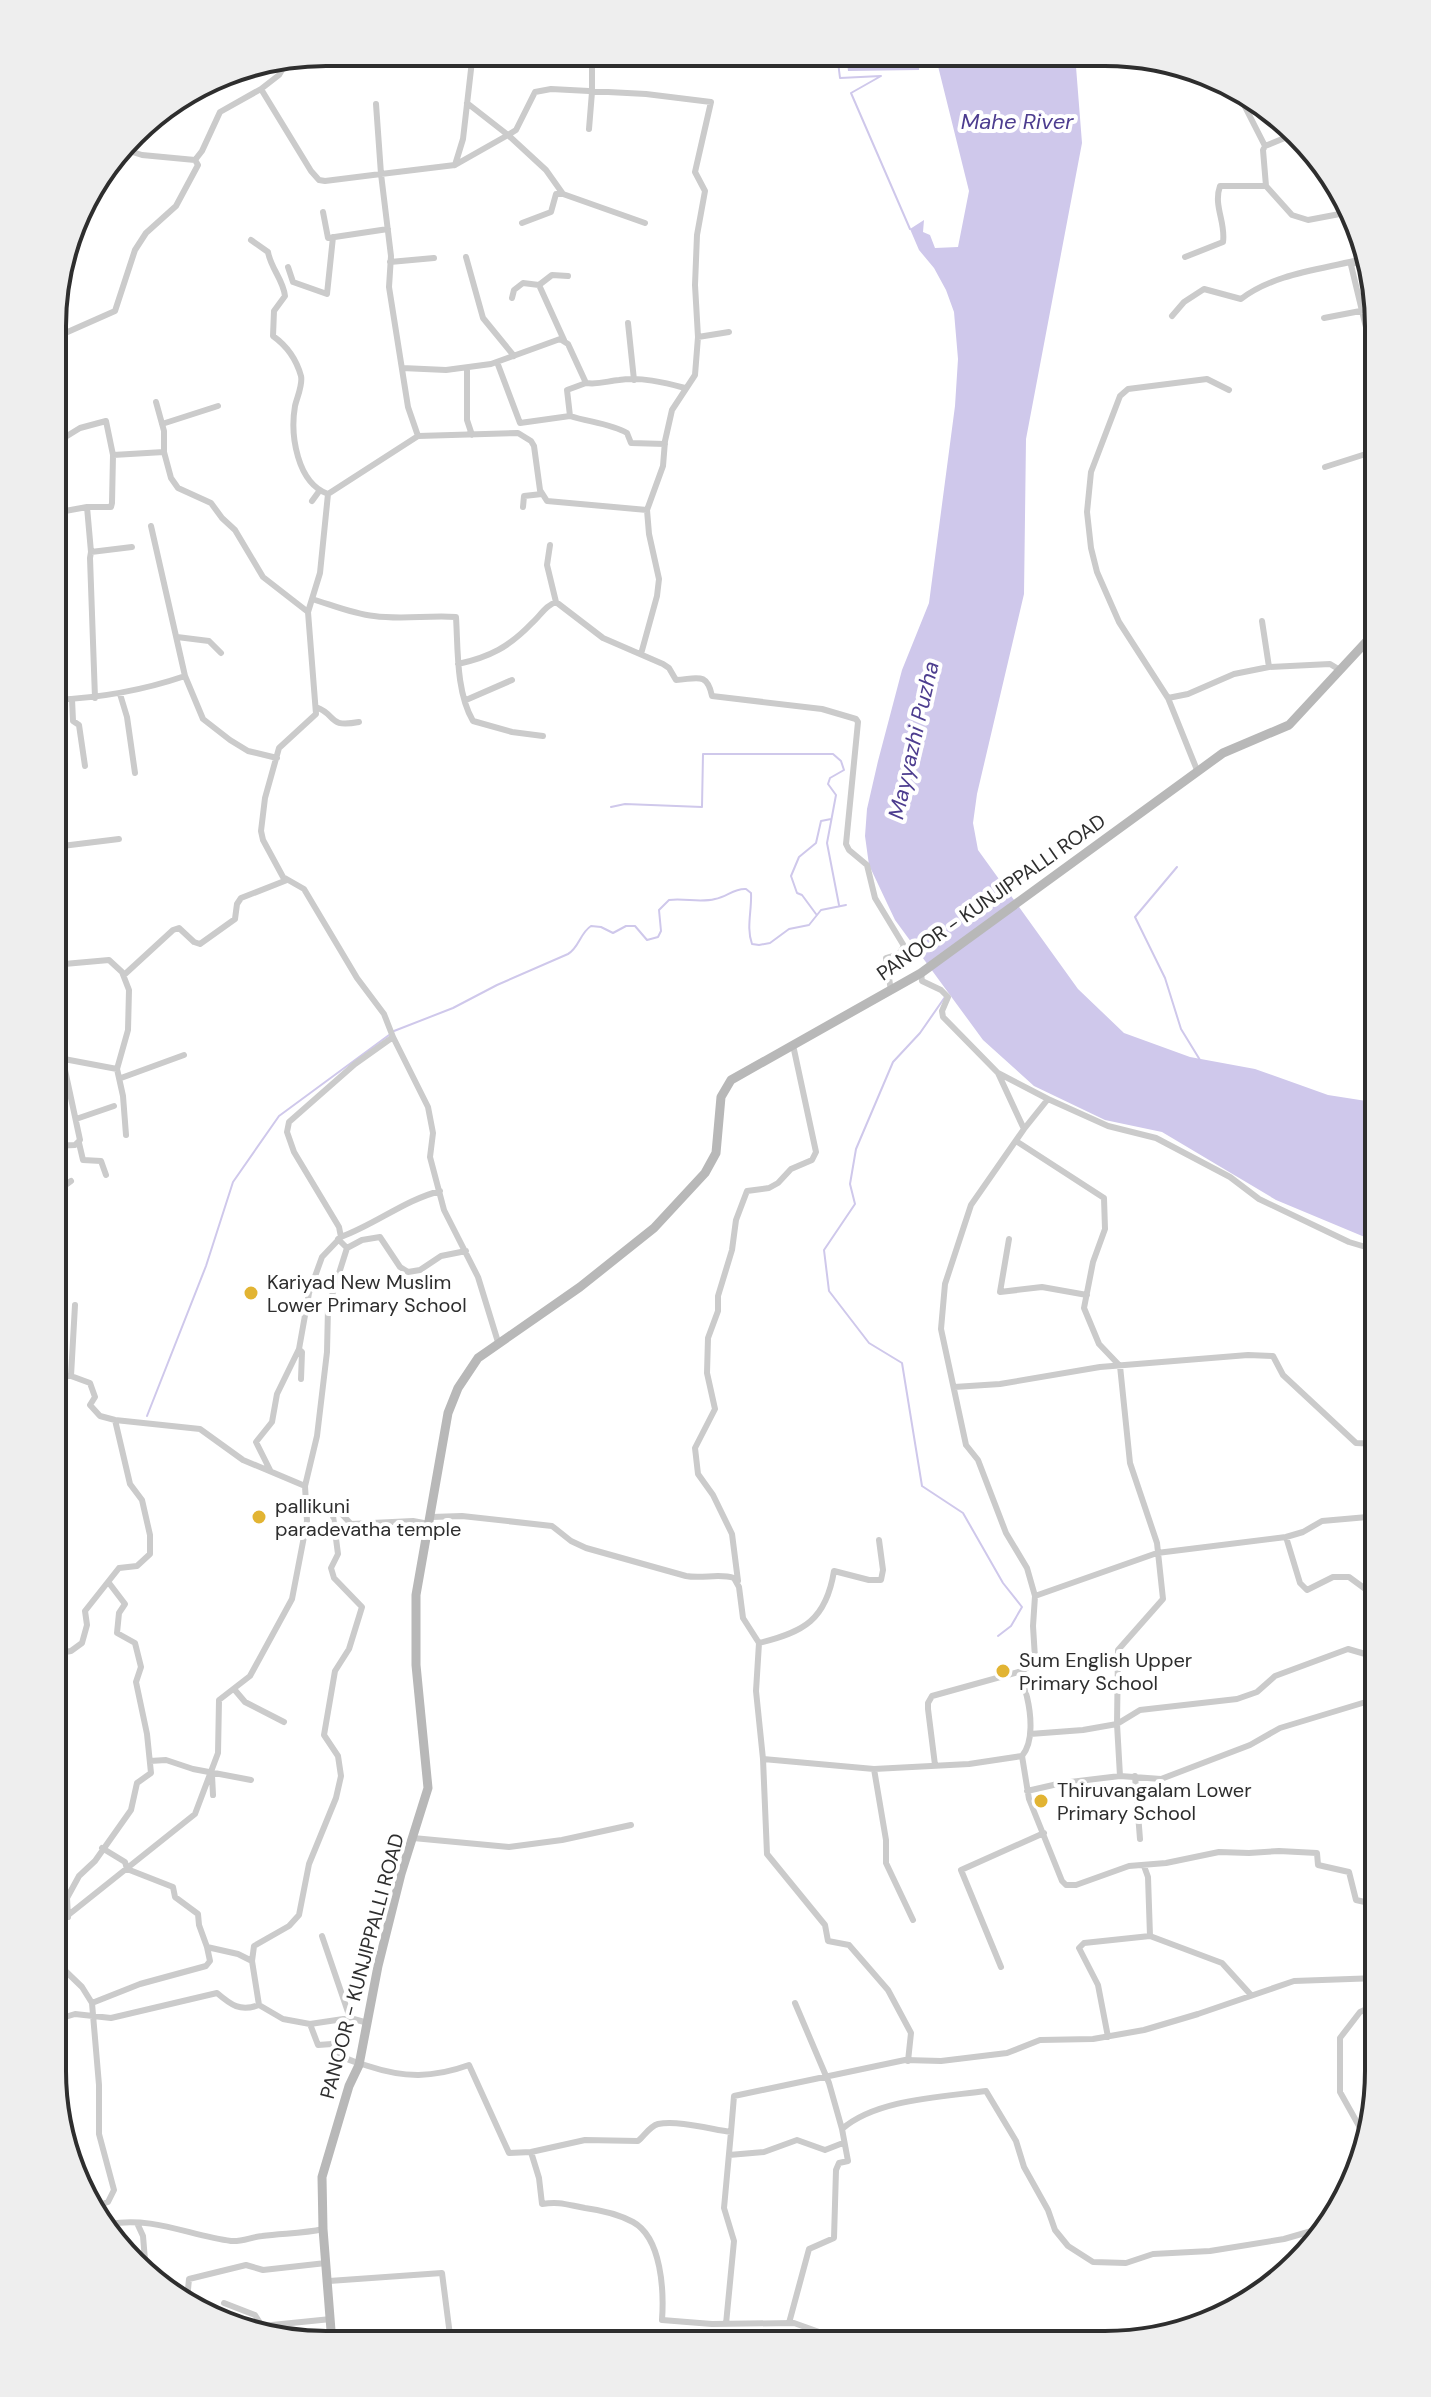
<svg xmlns="http://www.w3.org/2000/svg" width="1431" height="2397" viewBox="0 0 1431 2397" font-family="'DM Sans',sans-serif">
  <style>
    .water { fill: #cfc8eb }
    .lines { fill: none; stroke-linecap: round; stroke-linejoin: round }
    .stream { stroke: #cfc8eb; stroke-width: 2 }
    .minor { stroke: #cbcbcb; stroke-width: 6 }
    .secondary { stroke: #b8b8b8; stroke-width: 9 }
    .poi-dot { fill: #e2b433; stroke: #fff; stroke-width: 3 }
    .labels { text-anchor: middle; stroke-width: 8; stroke-linejoin: round; paint-order: stroke }
    .street-label { font-size: 20px; fill: #2e2e2e; stroke: #fff }
    .poi-label { font-size: 20px; fill: #2e2e2e; stroke: #fff; text-anchor: start }
    .water-label { font-size: 22px; font-style: italic; fill: #4d3d8f; stroke: #fff }
    .rim { fill: none; stroke: #2e2e2e; stroke-width: 4 }
  </style>
  <rect width="100%" height="100%" fill="#fff"/>
  <path class="water" d="M846,54H920L919,70L848,71Z
    M935,54H1075L1082,143L1026,439L1024,594L977,794L973,823L978,850L1078,989L1124,1033L1190,1057L1255,1069L1328,1095L1379,1103V1243L1276,1200L1162,1132L1105,1120L1034,1086L983,1040L895,920L869,865L865,836L867,809L878,761L902,670L929,603L955,406L958,359L954,312L946,290L934,268L919,250L910,229L924,220L923,232L930,235L935,248L958,247L969,191Z"/>
  <g class="lines">
    <path class="stream" d="M837,54L840,78L881,76L851,93L910,229
      M611,807L625,804L702,807L703,754H833L841,761L844,770L830,778L828,784L836,795L827,843L839,905
      M1177,867L1135,917L1165,978L1181,1029L1200,1060
      M816,914L802,895L797,893L791,876L799,857L816,843L821,821L831,819
      M945,997L920,1033L893,1062L856,1149L850,1184L855,1204L824,1250L829,1291L869,1343L902,1363L922,1486L963,1513L1003,1583L1022,1607L1011,1626L998,1636
      M394,1031L453,1008L497,985L568,954C579,948 580,933 591,926L601,927L613,933L626,926H635L647,940L658,937L661,931L659,910L669,900C685,898 700,903 715,899C727,897 734,888 746,889L751,893C752,910 746,928 752,944L759,945L770,943L789,929L809,925L821,910L846,905
      M147,1416L206,1266L233,1182L279,1116L389,1035
      M1207,2325L1217,2319"/>
    <path class="minor" d="M261,89L311,171L319,180L325,181L381,174L376,104
      M1239,95L1265,146L1263,150L1266,186L1292,215L1308,220L1345,213L1344,202
      M589,129L592,92V53
      M1265,146L1292,135
      M1310,159L1312,161
      M195,160L202,151L220,112L261,89L279,75L288,60
      M455,165L508,135L467,103
      M323,212L328,238L388,229
      M522,223L551,212L556,194H563
      M251,240L268,252C271,269 283,279 285,296L274,311L273,336C287,346 296,358 301,376C303,385 297,397 295,406C290,435 297,483 328,494L418,436L408,407L389,287L391,256L381,174L455,165L463,139L473,52
      M466,257L483,318L514,356
      M1185,257L1223,242C1226,222 1213,206 1220,186H1266
      M390,262L434,258
      M288,267L293,282L327,294L333,237
      M539,285L552,275L568,276
      M512,298L514,290L523,283L539,285L564,340
      M1172,316L1184,302L1204,289L1241,299C1272,275 1316,270 1354,261
      M1324,318L1376,308
      M628,323L634,380
      M698,337L729,332
      M54,338L115,311L135,250L146,233L176,206L198,165L195,160L142,155L123,149
      M497,362L520,423L570,416L567,390L586,383
      M402,368L446,370L491,364L560,339L568,344L586,383C598,385 608,381 619,380C641,377 663,382 685,388
      M467,368V420L472,435
      M156,402L164,431V452
      M570,416C589,422 612,424 627,433L631,443L665,444
      M162,424L218,406
      M418,436L518,433L531,441L534,446L540,490L547,501L647,510
      M54,444L80,428L106,421L113,455L164,452L171,478L178,488L211,503L222,518L235,530L263,577L308,612
      M1325,467L1372,452L1375,448L1379,402L1376,369L1351,265L1365,258
      M328,494L320,573L308,612L316,714L279,748L265,798L261,831L263,840L283,877L304,889L357,978L384,1014L393,1037
      M312,501L320,490
      M87,507H111L112,503L113,455
      M523,507L524,496L542,494
      M54,513L87,507L91,552L90,558L95,698
      M151,526L185,676L203,719L230,740L248,751L277,758
      M550,545L547,565L556,602
      M91,552L132,547
      M312,599C332,605 353,614 374,616C402,620 428,615 456,617C458,649 456,692 473,721L512,732L543,736
      M1262,621L1269,667
      M177,637L209,641L221,653
      M641,654L657,596L659,579L649,534L647,510L663,466L665,441L672,410L695,375L698,337L695,285L697,235L705,191L695,172L711,102L646,94L551,89L535,92L516,130L508,135L546,170L563,194L645,223
      M458,664C490,657 509,647 532,623C540,616 546,605 556,602L603,638L663,664L669,668L676,680C696,679 707,671 712,696L822,709L856,719L858,722L846,844L849,850L867,865L875,898L904,946L899,954L886,958L891,991
      M120,694L127,717L135,773
      M1168,698L1188,694L1234,674L1269,667L1330,664L1340,670
      M72,699L73,721L79,725L85,766
      M54,700C100,698 141,691 185,676
      M466,700L512,680
      M316,707C338,715 326,728 359,722
      M1197,770L1168,698L1119,622L1097,572L1091,548L1087,512L1091,472L1120,396L1128,389L1207,379L1229,390
      M54,847L119,839
      M53,965L109,960L122,972L129,990L128,1030L117,1069L123,1096L126,1135
      M921,973L922,981L941,990L948,997L942,1011L943,1017L998,1073L1024,1129L971,1205L945,1284L941,1329L966,1445L978,1460L1006,1533L1027,1568L1035,1596L1033,1626L1035,1658L1033,1664L1022,1671C1020,1682 1025,1687 1027,1697C1031,1714 1034,1742 1022,1756
      M124,975L173,930L179,928L194,942L200,944L235,919L237,904L241,898L287,880
      M64,1059L117,1069
      M998,1073L1048,1099
      M121,1078L184,1055
      M76,1119L114,1106
      M1024,1129L1048,1099L1108,1126L1156,1138L1230,1177L1259,1199L1349,1242L1379,1251
      M1016,1141L1104,1198L1105,1229L1093,1262L1084,1308L1099,1344L1120,1366L1130,1463L1157,1543L1163,1599L1118,1650L1117,1724L1120,1776
      M79,1143L83,1160L101,1161L106,1175
      M53,1146L75,1145L80,1140L53,1014
      M53,1194L71,1181
      M341,1237C376,1224 405,1200 440,1191
      M338,1239L347,1248L362,1240L380,1237L400,1267L408,1272L420,1270L441,1256L466,1251
      M1009,1239L1000,1292L1042,1287L1087,1295
      M299,1349L302,1352L301,1379
      M53,1376H71L90,1383L95,1397L90,1405L100,1416L115,1420L200,1429L243,1460L305,1486
      M71,1376L75,1305
      M954,1387L1000,1384L1100,1367L1248,1355L1273,1356L1283,1375L1356,1443L1379,1444
      M270,1470L256,1442L272,1422L277,1394L299,1349L309,1293L322,1257L341,1237L339,1227L294,1152L287,1132L289,1122L355,1064L393,1037L428,1107L433,1133L430,1157L444,1210L478,1277L498,1342
      M307,1506L338,1510L351,1524L413,1521L429,1524
      M431,1517L462,1516L552,1526L571,1541L586,1548L686,1576C702,1579 720,1573 734,1578L739,1587L743,1618L759,1643L756,1691L763,1759L874,1769L969,1764L1022,1756L1029,1799L1062,1881L1066,1885H1076L1129,1866L1166,1863L1219,1852L1249,1853L1279,1851L1317,1853L1318,1865L1349,1872L1356,1900L1378,1905
      M1286,1537L1300,1583L1307,1590L1333,1577H1349L1379,1599
      M738,1581L732,1534L713,1495L698,1474L695,1448L715,1409L707,1373L708,1338L718,1311V1296L732,1250L736,1220L747,1191L769,1188L778,1183L791,1169L812,1160L816,1152L793,1045
      M1035,1596L1157,1553L1286,1537L1303,1532L1322,1521L1379,1516
      M759,1643C804,1632 826,1620 834,1571L869,1580H881L883,1570L879,1540
      M53,1654L71,1651L82,1643L87,1625L85,1611L119,1568L137,1566L150,1554V1535L142,1500L130,1484L115,1420
      M234,1689L245,1702L284,1722
      M1030,1734L1083,1730L1117,1724L1140,1710L1237,1699L1257,1692L1275,1676L1348,1649L1379,1658
      M763,1759L767,1854L825,1925L828,1941L849,1945L888,1990L911,2033L908,2061
      M150,1761L166,1760L193,1769L251,1780
      M935,1765L928,1709V1703L932,1696L1022,1671
      M874,1769L886,1840V1863L913,1920
      M212,1775L213,1795
      M1135,1776L1140,1839
      M1027,1791L1062,1783L1120,1776L1161,1779L1250,1745L1280,1728L1379,1698
      M413,1838L509,1847L562,1840L631,1825
      M102,1848L125,1862L127,1869L173,1887L175,1897L198,1914L199,1925L207,1947L238,1954L252,1961L259,2005L283,2019L310,2024L318,2045L332,2044C343,2061 351,2060 368,2066C404,2078 433,2078 469,2065L509,2153L531,2152L585,2140L638,2141C644,2136 650,2126 658,2124C678,2120 710,2129 731,2132L734,2096L905,2060L941,2061L1007,2053L1040,2040L1093,2039L1144,2030L1198,2014L1294,1981L1378,1978
      M1144,1866L1148,1877L1150,1936
      M68,1917L67,1898L79,1876L95,1861L131,1810L137,1783L151,1773L147,1734L136,1682L141,1667L135,1643L117,1633L119,1613L125,1604L109,1583
      M52,1928L195,1814L218,1753L219,1700L250,1676L292,1599L307,1521L305,1486L317,1436L327,1352L328,1308L347,1248
      M322,1936L350,2018
      M52,1958L82,1987L92,2003
      M252,1961L254,1946L289,1926L299,1915L309,1864L336,1798L341,1776L338,1756L324,1735L335,1671L349,1649L362,1607L334,1578L331,1568L338,1554L332,1508
      M1001,1967L961,1870L1044,1833
      M795,2003L829,2083L842,2129
      M52,2021L75,2014L111,2018L217,1993C231,2005 240,2012 259,2005
      M310,2024L350,2018L368,2023
      M1108,2037L1098,1985L1079,1948L1084,1943L1150,1936L1222,1963L1251,1995
      M1368,2142L1340,2092V2038L1360,2012L1378,2004
      M531,2152L539,2178L542,2204C560,2201 568,2205 585,2208C600,2210 620,2215 633,2222C662,2238 664,2292 662,2320L712,2324L794,2323L822,2333L829,2344
      M729,2155L764,2152L797,2140L825,2150L843,2143
      M96,2206L108,2202L114,2190L99,2134V2085L92,2003L140,1984L206,1966L210,1961L207,1947
      M137,2223L143,2236L146,2272
      M110,2224C152,2216 191,2236 231,2241C242,2242 251,2237 262,2236C282,2233 302,2234 323,2229
      M329,2281L442,2273L451,2343
      M187,2300L189,2279L246,2265L263,2270L326,2263
      M224,2303L255,2315L262,2326
      M789,2323L809,2249L834,2238L836,2170L839,2163L848,2161L842,2129C876,2099 942,2097 986,2091L1016,2141L1024,2167L1048,2210L1055,2230L1068,2246L1093,2262L1126,2263L1153,2254L1210,2251L1284,2239L1329,2226
      M726,2324L734,2241L724,2208L731,2132
      M260,2330L262,2326L331,2319"/>
    <path class="secondary" d="M332,2343L323,2229L322,2177L349,2086L359,2065L378,1966L401,1874L428,1788L416,1665V1595L448,1413L458,1388L478,1358L580,1287L654,1228L705,1173L716,1153L721,1097L731,1080L921,973L1223,753L1289,725L1379,628"/>
  </g>
  <g class="poi-dot">
    <circle cx="251" cy="1293" r="8"/>
    <circle cx="259" cy="1517" r="8"/>
    <circle cx="1003" cy="1671" r="8"/>
    <circle cx="1041" cy="1801" r="8"/>
  </g>
  <g class="labels">
    <g class="street-label">
      <text transform="translate(991 897) rotate(-35)" y="7">PANOOR - KUNJIPPALLI ROAD</text>
      <text transform="translate(362 1966) rotate(-75)" y="7">PANOOR - KUNJIPPALLI ROAD</text>
    </g>
    <g class="poi-label">
      <text x="267" y="1289">Kariyad New Muslim<tspan x="267" dy="23">Lower Primary School</tspan></text>
      <text x="275" y="1513">pallikuni<tspan x="275" dy="23">paradevatha temple</tspan></text>
      <text x="1019" y="1667">Sum English Upper<tspan x="1019" dy="23">Primary School</tspan></text>
      <text x="1057" y="1797">Thiruvangalam Lower<tspan x="1057" dy="23">Primary School</tspan></text>
    </g>
    <g class="water-label">
      <text x="1017" y="129">Mahe River</text>
      <text transform="translate(913 740) rotate(-77)" y="8">Mayyazhi Puzha</text>
    </g>
  </g>
  <path d="M0 0H1431V2397H0ZM326 66H1105A260 260 0 0 1 1365 326V2071A260 260 0 0 1 1105 2331H326A260 260 0 0 1 66 2071V326A260 260 0 0 1 326 66Z" fill="#eee" fill-rule="evenodd"/>
  <path class="rim" d="M326 66H1105A260 260 0 0 1 1365 326V2071A260 260 0 0 1 1105 2331H326A260 260 0 0 1 66 2071V326A260 260 0 0 1 326 66Z"/>
</svg>
